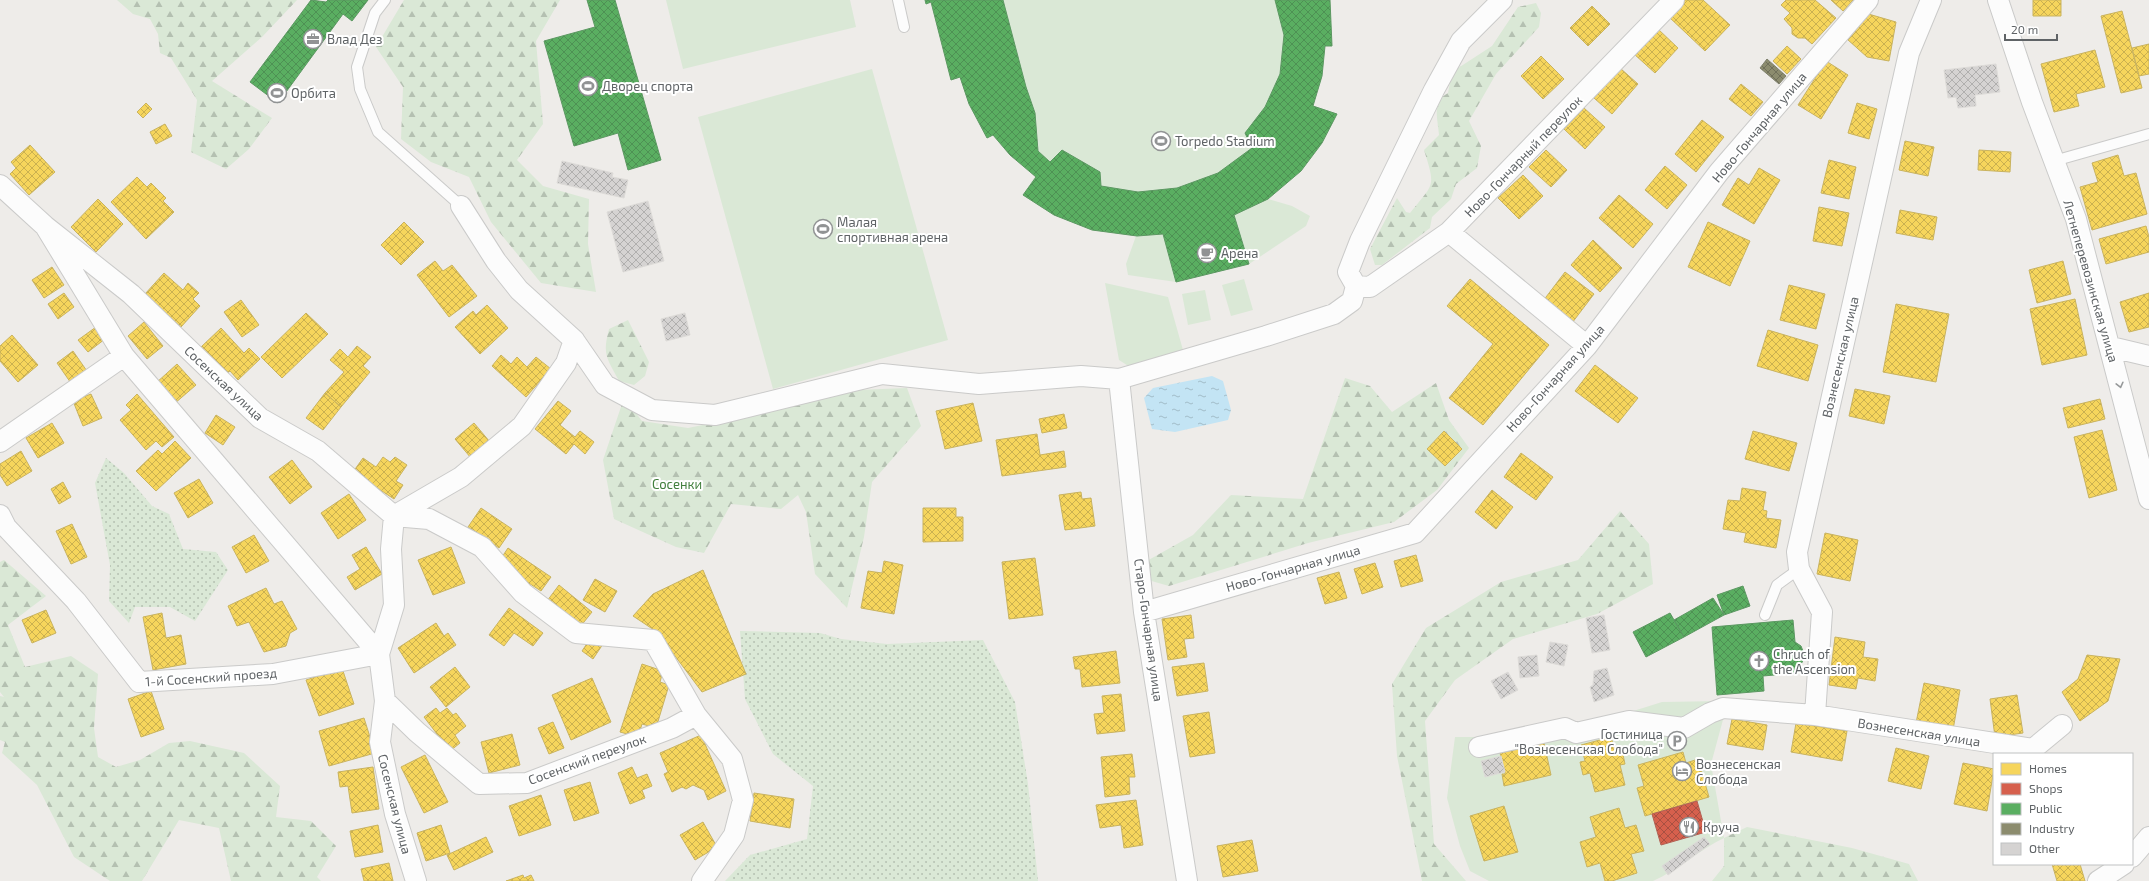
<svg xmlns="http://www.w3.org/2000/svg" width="2149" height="881" viewBox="0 0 2149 881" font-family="'Exo 2',sans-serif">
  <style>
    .green { fill: #dae8d6 }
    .forest { fill: url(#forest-firs) }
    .garden { fill: url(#garden-dots) }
    .water { fill: url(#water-ripples) }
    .homes { fill: url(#homes-cross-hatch); stroke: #c9b35f }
    .shops { fill: url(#shops-cross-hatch); stroke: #b26154 }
    .public { fill: url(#public-cross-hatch); stroke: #5c9862 }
    .industry { fill: url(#industry-cross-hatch); stroke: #7e806c }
    .building { fill: url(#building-cross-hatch); stroke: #dddbd8 }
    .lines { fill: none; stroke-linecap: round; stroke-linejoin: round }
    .service-casing { stroke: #cacac9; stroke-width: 12 }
    .minor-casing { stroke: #cacac9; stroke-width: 22 }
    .service { stroke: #fcfcfc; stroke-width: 10 }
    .minor { stroke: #fcfcfc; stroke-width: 20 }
    .oneway { stroke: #96999a }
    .labels { text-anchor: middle; stroke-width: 4; stroke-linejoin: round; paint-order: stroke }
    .poi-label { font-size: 13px; fill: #5f6366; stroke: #fff; text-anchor: start }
    .street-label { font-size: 13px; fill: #5f6366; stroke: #fff }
    .park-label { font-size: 13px; fill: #417f3d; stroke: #fff }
  </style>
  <defs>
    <pattern id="forest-firs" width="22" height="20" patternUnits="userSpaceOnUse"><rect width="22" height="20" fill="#dae8d6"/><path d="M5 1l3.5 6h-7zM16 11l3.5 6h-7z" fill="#b4c0b1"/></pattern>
    <pattern id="garden-dots" width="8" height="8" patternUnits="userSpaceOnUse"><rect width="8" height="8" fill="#dae8d6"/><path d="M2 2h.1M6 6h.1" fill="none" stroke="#b4c0b1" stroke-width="1.8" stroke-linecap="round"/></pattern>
    <pattern id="water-ripples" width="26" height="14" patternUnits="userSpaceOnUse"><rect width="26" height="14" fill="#c3e4f4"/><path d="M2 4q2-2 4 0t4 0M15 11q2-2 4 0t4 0" fill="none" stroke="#a2bcc9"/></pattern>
    <pattern id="homes-cross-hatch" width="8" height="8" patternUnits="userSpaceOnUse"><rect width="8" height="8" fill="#f6d55c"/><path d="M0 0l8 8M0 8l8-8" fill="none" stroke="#cab050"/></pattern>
    <pattern id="shops-cross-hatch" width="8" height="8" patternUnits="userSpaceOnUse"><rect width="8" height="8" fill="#d6604d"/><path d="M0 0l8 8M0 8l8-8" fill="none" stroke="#a85042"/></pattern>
    <pattern id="public-cross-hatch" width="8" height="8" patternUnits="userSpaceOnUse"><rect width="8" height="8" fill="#5aae61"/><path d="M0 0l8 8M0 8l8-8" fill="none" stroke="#4e9154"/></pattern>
    <pattern id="industry-cross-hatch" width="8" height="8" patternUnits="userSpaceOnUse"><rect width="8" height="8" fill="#8c8c6e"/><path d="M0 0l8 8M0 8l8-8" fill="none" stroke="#70705a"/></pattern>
    <pattern id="building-cross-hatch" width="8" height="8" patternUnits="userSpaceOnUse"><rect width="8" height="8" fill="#d5d3d2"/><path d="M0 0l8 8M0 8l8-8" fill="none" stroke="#b0afae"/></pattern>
  </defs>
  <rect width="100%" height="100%" fill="#eeece9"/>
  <path class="green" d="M666,0H850L856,27L683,69Z
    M925,0H1330L1332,46H1325L1322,76L1313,106L1301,171L1268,199L1292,206L1310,216L1306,226L1249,264L1176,282L1128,275L1126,264L1136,236L1092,230L1054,215L1023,195L1035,176L1010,155L993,135L987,138L969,104L960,78L951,80L931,3L926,4Z
    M872,69L948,340L773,389L698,117Z
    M1244,279L1253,310L1231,316L1222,285Z
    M1105,283L1168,297L1183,350L1130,367L1119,360Z
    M1205,290L1211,320L1188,325L1182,294Z
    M1723,701L1724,716L1711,764L1724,838C1699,850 1678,870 1653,881H1489L1470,871L1460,846L1447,798L1455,737H1478L1573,730L1662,702Z"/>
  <path class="forest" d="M117,0H297L262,37L212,81L272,118L249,149L226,169L191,152L197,100L171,58L160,53L158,34L150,19L133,14Z
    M404,0H560L536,41L543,124L517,160L543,186L589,199L588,244L596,292L541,283L491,222L469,177L431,162L401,139L403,87L376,47Z
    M1536,3L1541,13L1539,27L1496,74L1469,121L1481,146L1477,168L1456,184L1451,199L1432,217L1430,228L1382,265H1375L1370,249L1397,198L1406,212L1410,213C1434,183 1436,188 1424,150L1439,135C1438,119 1431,102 1448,93L1452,72L1492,46L1518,7Z
    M628,320L649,362L645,376L634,385L619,381C607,358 602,355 609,329Z
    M1345,378L1370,386L1392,412L1436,383L1449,420L1469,448L1437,490L1394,522L1308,543L1169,586L1148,580L1145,562L1193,535L1231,495L1303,499Z
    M907,388L921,426L872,482L864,537L847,608L815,574L806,512L798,495L781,509L731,504L704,553L676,547L614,519L603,460L624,398L642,421L688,428L751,415L833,391Z
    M1620,511L1649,544L1653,584L1597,614L1513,639L1455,680L1425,721L1434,844L1466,881H1422L1397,756L1392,684L1426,628L1501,582L1578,560Z
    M4,560L46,596L8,625L25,667L71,656L98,674L94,728L98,757L116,767L140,760L169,743L190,741L244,753L280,786L276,817L311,821L336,846L317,877L321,881H231L219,828L179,820L142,881H110L74,857L37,785L2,753L5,742L0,740V696L4,697L0,692V562Z
    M1747,827L1852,848L1909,864L1918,881H1712L1724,866V838Z"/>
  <path class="garden" d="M106,458L124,473L152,506L169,514L183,549L216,552L228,570L195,621L170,607H135L129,623L109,601L110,565L95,483Z
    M740,631L820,633L841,639L887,644L983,640L1015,702L1028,784L1038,881H725L750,855L807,839L813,786L773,754L745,699Z"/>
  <path class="water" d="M1212,376L1223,381L1231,410L1228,420L1175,432L1152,429L1144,398L1153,388Z"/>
  <path class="homes" d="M1685,0H1703L1730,25L1705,51L1669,17Z
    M1786,0H1815L1836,18L1812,44L1805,38H1798L1792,34V28L1784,19L1790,13L1781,5Z
    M1831,0H1853L1843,11Z
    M2033,0H2061V16H2033Z
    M1592,6L1610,24L1588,46L1570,28Z
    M2122,11L2142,88L2121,93L2101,16Z
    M1865,13L1896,22L1889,61L1867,57L1847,39Z
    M1658,29L1678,48L1655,73L1634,54Z
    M2149,44V74L2139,76L2132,48Z
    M1787,46L1801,59L1787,74L1773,61Z
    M2095,50L2105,87L2076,94L2079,106L2054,112L2041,64Z
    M1541,56L1564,79L1543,99L1521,76Z
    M1826,61L1848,75L1821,119L1798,105Z
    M1620,68L1638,84L1612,114L1594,98Z
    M1741,84L1763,102L1751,116L1729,99Z
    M146,103L152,109L143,118L137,112Z
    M1857,103L1877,109L1869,139L1848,133Z
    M1584,108L1605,127L1585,149L1564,129Z
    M1702,120L1724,137L1696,172L1675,154Z
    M165,124L172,136L156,144L150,132Z
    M1905,141L1934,147L1928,176L1899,170Z
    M30,145L55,172L29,195L10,174L16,168L11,162Z
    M1546,150L1567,170L1551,187L1529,167Z
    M1979,150L2011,152L2010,172L1978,170Z
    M2118,155L2124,176L2136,173L2147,214L2092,230L2080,187L2098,182L2092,163Z
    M1829,160L1856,167L1849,199L1821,193Z
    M1665,166L1687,185L1667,209L1645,190Z
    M1759,168L1780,180L1754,224L1722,205L1738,178L1749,185Z
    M1523,175L1543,196L1519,219L1498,198Z
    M137,177L147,187L151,183L166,198L163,201L174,212L146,239L111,202Z
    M1619,195L1653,224L1633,248L1599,218Z
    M98,199L123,224L96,252L71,227Z
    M1819,207L1849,213L1842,246L1813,241Z
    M1900,210L1937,217L1933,240L1896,233Z
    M404,222L424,242L401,265L381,245Z
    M1708,222L1750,241L1730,286L1688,267Z
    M2146,226L2149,237V252L2106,264L2099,239Z
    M1593,240L1622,268L1600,292L1571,265Z
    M435,261L443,271L452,265L477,296L449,317L417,275Z
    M2063,261L2071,294L2037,303L2029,270Z
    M52,267L64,285L44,298L32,280Z
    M1565,272L1594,294L1572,323L1543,301Z
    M164,273L183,290L188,283L199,293L193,299L200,306L181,327L145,294Z
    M1470,279L1549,345L1483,425L1449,398L1493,344L1447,306Z
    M1789,285L1825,294L1816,329L1780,320Z
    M64,293L74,307L58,319L48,304Z
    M2149,293V327L2129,332L2120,302Z
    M2075,299L2087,355L2042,365L2030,309Z
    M241,300L259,325L242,337L224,312Z
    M1896,304L1949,314L1936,382L1883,372Z
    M487,305L508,328L480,354L455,327L473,311L476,315Z
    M306,313L328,334L282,378L261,357Z
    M144,322L163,346L147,359L128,336Z
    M96,327L105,339L88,352L78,340Z
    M221,328L244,353L249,348L260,359L238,380L230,371L226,374L201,347Z
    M1768,330L1818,345L1808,381L1757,366Z
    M12,335L38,365L18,382L0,361V346Z
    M357,346L371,357L363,366L370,372L341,407L325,393L344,372L330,360L340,349L348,357Z
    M73,351L89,374L73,386L57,363Z
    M501,355L511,364L517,357L527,367L536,357L551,369L526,397L492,366Z
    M177,364L196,385L174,404L156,383Z
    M1595,365L1638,398L1618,423L1575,391Z
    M1855,389L1890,396L1884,424L1849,416Z
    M325,393L341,407L323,430L306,418Z
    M91,394L102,418L83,426L73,401Z
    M137,394L174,437L162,447L156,441L146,450L120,420L131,410L126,405Z
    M2100,399L2105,419L2068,428L2063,408Z
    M558,401L571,411L560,425L575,437L580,431L594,442L585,454L574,444L566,454L535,429Z
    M973,403L982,441L945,449L936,411Z
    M1064,414L1067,428L1042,433L1039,419Z
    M216,415L235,427L223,445L205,433Z
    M52,423L64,443L38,458L26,438Z
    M474,423L490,442L471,458L455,439Z
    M2102,430L2117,490L2089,498L2074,437Z
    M1444,431L1462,449L1445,466L1427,449Z
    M1753,431L1797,443L1789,471L1745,459Z
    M1037,434L1040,455L1064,451L1066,467L1002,476L996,440Z
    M175,441L191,458L156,491L136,471L158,450L162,454Z
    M21,451L32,471L7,486L0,475V464Z
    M1521,453L1553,477L1536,500L1504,477Z
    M383,457L390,462L395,457L407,465L396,481L403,485L394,499L353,472L363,458L376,467Z
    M292,460L312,487L290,504L269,477Z
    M199,479L213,503L188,518L174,493Z
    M63,482L71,497L59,504L51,489Z
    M1742,488L1766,492L1763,510L1767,511L1766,518L1781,520L1776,548L1744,542L1746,533L1723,529L1728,500L1740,501Z
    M1492,490L1513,507L1496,529L1475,512Z
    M1081,492L1082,499L1091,498L1095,526L1065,530L1059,495Z
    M349,494L366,520L338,539L321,513Z
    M481,508L512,529L499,548L468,527Z
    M923,508H956V517H963V541L923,542Z
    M72,524L87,557L71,564L56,531Z
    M1825,533L1858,540L1850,581L1817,574Z
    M254,535L269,561L246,573L232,547Z
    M366,547L382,574L355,590L347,577L360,569L352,555Z
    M451,547L465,583L433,595L418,560Z
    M508,548L551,577L541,591L498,563Z
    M1416,555L1423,581L1401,587L1394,561Z
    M1035,558L1043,615L1009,619L1002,562Z
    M884,561L903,565L894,614L861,608L868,571L882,573Z
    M1375,563L1383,587L1362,594L1354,569Z
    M703,570L746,674L702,692L657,632L633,616L653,594Z
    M1339,572L1347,598L1325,604L1317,578Z
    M595,579L617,591L605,612L583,600Z
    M559,585L592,612L580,627L547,601Z
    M266,588L274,604L282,601L297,629L290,633L286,646L264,652L249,622L237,626L228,606Z
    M509,608L543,633L533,646L514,633L504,646L489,635Z
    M46,610L56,633L32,643L22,620Z
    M162,613L166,638L181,635L186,664L153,670L143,617Z
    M1191,615L1194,638L1184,639L1187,657L1168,660L1162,619Z
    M436,623L444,636L448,633L456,645L414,673L398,648Z
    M592,636L603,644L593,659L582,651Z
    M1835,637L1865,642L1863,657L1878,659L1875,681L1858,678L1856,689L1829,685Z
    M1116,651L1120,683L1082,687L1080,669H1075L1073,657Z
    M2087,655L2120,659L2108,701L2080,721L2062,692L2078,679Z
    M1204,663L1208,691L1177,696L1172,667Z
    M642,664L663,671L660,682L669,685L656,728L642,724L638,737L620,732Z
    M455,667L470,687L446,707L430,687Z
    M342,668L354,704L319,716L306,680Z
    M592,678L611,722L571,740L552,695Z
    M1924,683L1960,690L1953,730L1916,723Z
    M151,691L164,729L141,737L128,699Z
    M1121,694L1125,731L1097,734L1094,714L1104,713L1102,696Z
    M2017,695L2023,733L1995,737L1990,699Z
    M436,708L440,713L447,708L453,715L456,713L466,726L455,735L460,743L450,751L424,717Z
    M1209,712L1215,753L1190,757L1183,716Z
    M364,718L375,753L329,766L319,731Z
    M1732,719L1767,725L1763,750L1727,744Z
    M553,722L564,748L549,754L538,728Z
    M1796,723L1847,731L1842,761L1791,752Z
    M512,734L520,765L489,773L481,742Z
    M701,735L726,791L708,800L704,790L693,785L686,789L682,787L672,792L664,774L668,772L660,753Z
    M1611,737L1615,752L1622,750L1625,764L1620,765L1625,785L1595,792L1590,773L1583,775L1580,762L1585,761L1581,745Z
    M1544,743L1551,775L1504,786L1502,774H1505V772L1500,753Z
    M1896,748L1929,756L1921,789L1888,781Z
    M1683,752L1686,763L1698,759L1709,797L1645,816L1637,788L1644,786L1638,765Z
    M1132,754L1135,777H1129L1130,794L1105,797L1101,757Z
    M425,755L448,802L424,813L401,767Z
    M1963,763L1994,769L1987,811L1954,804Z
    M373,767L379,809L352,813L348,786L340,787L338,772Z
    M632,767L637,778L647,774L652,786L642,790L645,798L630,804L618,773Z
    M590,782L599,813L574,821L564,790Z
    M754,793L794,799L790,828L750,821Z
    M541,795L551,825L519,836L509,806Z
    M1136,800L1143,845L1124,848L1121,825L1100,828L1096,805Z
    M1504,806L1518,852L1484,861L1470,816Z
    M1619,808L1625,828L1636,825L1644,851L1631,854L1637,873L1612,881H1605L1600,863L1587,867L1580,842L1596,837L1590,817Z
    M703,822L717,847L695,860L680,835Z
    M378,825L383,852L355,857L350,831Z
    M441,825L450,853L426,861L417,833Z
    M486,837L493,852L454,870L447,855Z
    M1252,840L1258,871L1223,877L1217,846Z
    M389,863L393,881H364L361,869Z
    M2052,864H2080L2085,881H2057Z
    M523,875L524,878L531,875L534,881H506Z"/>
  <path class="shops" d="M1697,801L1706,832L1661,845L1652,814Z"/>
  <path class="public" d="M311,0L326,2L328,0H368L352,21L343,14L278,103L250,82Z
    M587,0H615L661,160L628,170L618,133L574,146L544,41L595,27Z
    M925,0H1003L1026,87L1035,113L1038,151L1050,162L1062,150L1100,172L1101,186L1138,192L1177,188L1218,173L1252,148L1245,133L1265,107L1280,74L1284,35L1275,0H1330L1332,46H1325L1322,76L1313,106L1337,114L1322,143L1301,171L1268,199L1234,215L1249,264L1176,282L1163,234L1137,236L1092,230L1054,215L1023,195L1036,177L1010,155L993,135L987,138L969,104L960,77L951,80L931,2L926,4Z
    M1743,586L1750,606L1724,615L1717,595Z
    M1713,598L1724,615L1684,637L1674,620Z
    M1670,613L1684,637L1646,657L1633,632Z
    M1793,620L1795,642L1801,646L1805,656L1797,673L1763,676L1764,691L1717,695L1712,627Z"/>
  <path class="industry" d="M1767,59L1786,76L1779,84L1760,68Z"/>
  <path class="building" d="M1996,64L2000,92L1975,95L1976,106L1958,108L1956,97L1948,98L1944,70Z
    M562,161L613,173L612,177L628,180L624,198L557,183Z
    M648,201L664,261L623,272L607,212Z
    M685,313L690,335L666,341L661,319Z
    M1604,615L1610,650L1592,653L1586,618Z
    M1550,642L1568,645L1564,666L1546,662Z
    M1537,655L1539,676L1520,678L1518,657Z
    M1607,668L1614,695L1594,702L1590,687L1593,685L1594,671Z
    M1508,672L1518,690L1501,699L1491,681Z
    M1501,756L1505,772L1485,777L1481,761Z
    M1704,837L1710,844L1668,875L1662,866Z"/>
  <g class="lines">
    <defs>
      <path id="service" d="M385,0L375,13L357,67L360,89L378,132L461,206
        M898,0L904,27
        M2054,161L2149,134
        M1765,615L1777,585L1799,569"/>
      <path id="minor" d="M1998,0L2032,102L2076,219L2149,499
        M0,185L45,226L131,294L260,418L318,451L394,516
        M1449,232L1587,346
        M1356,286L1370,287L1449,232L1674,0
        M574,340L605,385L652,410L715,415L882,374L979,384L1081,376L1119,379L1266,336L1334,314L1352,301L1356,286L1348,272L1360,241L1434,90L1461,41L1502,0
        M2111,347L2149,356
        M1119,379L1144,612L1187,881
        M0,442L124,356
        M0,515L6,527L76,601L139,682L273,674L379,654L124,356L45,226
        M394,516L429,519L482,547L523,593L576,633L653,640L696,715L732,759L743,800L734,835L702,881
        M394,516L461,477L522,426L566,363L574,340L519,290L496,261L461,206
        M394,516L391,549L394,605L379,654L385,701L380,742L395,814L416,881
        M1144,612L1415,533L1587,346L1719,172L1868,0
        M385,701L417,732L479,784L527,783L672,728L696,715
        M1815,715L1822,612L1799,569L1797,552L1909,53L1931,0
        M1479,747L1565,728L1576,733L1629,721L1684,728L1710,713L1723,708L1815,715L2033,749L2062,725
        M2132,857L2149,837
        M2098,881L2124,864"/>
    </defs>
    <use href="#service" class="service-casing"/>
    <use href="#minor" class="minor-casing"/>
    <use href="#service" class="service"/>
    <use href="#minor" class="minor"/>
  </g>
  <defs><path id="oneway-chevron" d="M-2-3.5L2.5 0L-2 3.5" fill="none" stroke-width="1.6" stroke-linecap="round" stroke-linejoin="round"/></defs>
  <use class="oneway" href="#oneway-chevron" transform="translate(2120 385) rotate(76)"/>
  <defs>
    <symbol id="office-ring" viewBox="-11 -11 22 22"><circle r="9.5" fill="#fff" stroke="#919394" stroke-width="1.5"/><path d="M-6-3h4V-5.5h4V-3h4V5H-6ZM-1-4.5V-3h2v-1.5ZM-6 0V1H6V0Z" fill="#919394"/></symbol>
    <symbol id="stadium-ring" viewBox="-11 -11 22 22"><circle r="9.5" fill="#fff" stroke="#919394" stroke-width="1.5"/><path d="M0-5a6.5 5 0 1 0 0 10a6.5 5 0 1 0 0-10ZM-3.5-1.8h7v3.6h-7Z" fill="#919394"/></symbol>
    <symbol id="cafe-ring" viewBox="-11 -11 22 22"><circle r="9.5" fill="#fff" stroke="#919394" stroke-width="1.5"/><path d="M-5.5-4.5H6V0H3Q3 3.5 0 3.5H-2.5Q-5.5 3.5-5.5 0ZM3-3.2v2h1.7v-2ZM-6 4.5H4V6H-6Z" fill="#919394"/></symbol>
    <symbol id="church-ring" viewBox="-11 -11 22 22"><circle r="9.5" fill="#fff" stroke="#919394" stroke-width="1.5"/><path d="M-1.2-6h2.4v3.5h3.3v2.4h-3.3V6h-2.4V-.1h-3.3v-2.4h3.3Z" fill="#919394"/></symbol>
    <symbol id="parking-ring" viewBox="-11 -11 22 22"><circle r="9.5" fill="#fff" stroke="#919394" stroke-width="1.5"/><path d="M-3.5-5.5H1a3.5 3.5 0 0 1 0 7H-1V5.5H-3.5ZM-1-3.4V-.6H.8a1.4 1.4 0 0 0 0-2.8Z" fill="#919394"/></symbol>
    <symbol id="hotel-ring" viewBox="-11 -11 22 22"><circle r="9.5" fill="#fff" stroke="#919394" stroke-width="1.5"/><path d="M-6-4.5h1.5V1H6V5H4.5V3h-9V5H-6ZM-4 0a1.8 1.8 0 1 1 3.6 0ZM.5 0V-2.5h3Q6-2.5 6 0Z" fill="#919394"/></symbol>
    <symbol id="restaurant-ring" viewBox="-11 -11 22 22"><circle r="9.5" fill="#fff" stroke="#919394" stroke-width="1.5"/><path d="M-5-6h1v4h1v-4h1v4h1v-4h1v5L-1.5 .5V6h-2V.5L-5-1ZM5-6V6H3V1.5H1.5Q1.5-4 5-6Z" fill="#919394"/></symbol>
  </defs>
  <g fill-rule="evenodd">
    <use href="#office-ring" x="302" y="28" width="22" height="22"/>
    <use href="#stadium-ring" x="577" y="75" width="22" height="22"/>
    <use href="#stadium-ring" x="266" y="82" width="22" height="22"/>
    <use href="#stadium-ring" x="1150" y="130" width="22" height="22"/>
    <use href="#stadium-ring" x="812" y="218" width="22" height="22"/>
    <use href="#cafe-ring" x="1196" y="242" width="22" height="22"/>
    <use href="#church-ring" x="1748" y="650" width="22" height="22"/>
    <use href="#parking-ring" x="1666" y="730" width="22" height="22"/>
    <use href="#hotel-ring" x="1671" y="760" width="22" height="22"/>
    <use href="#restaurant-ring" x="1678" y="816" width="22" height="22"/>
  </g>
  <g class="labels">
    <g class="poi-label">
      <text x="327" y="44">Влад Дез</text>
      <text x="602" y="91">Дворец спорта</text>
      <text x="291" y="98">Орбита</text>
      <text x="1175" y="146">Torpedo Stadium</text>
      <text x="837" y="227">Малая<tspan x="837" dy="15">спортивная арена</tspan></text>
      <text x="1221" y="258">Арена</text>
      <text x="1773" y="659">Chruch of<tspan x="1773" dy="15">the Ascension</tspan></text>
      <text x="1663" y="739" text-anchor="end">Гостиница<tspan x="1663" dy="15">"Вознесенская Слобода"</tspan></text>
      <text x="1696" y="769">Вознесенская<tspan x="1696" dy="15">Слобода</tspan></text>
      <text x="1703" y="832">Круча</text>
    </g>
    <g class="street-label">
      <text transform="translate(1759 127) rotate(-50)" y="5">Ново-Гончарная улица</text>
      <text transform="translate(1523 156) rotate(-46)" y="5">Ново-Гончарный переулок</text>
      <text transform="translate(2091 281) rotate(74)" y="5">Летнеперевозинская улица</text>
      <text transform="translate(1840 357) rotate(-77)" y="5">Вознесенская улица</text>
      <text transform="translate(1555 378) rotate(-48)" y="5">Ново-Гончарная улица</text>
      <text transform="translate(224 383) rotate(43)" y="5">Сосенская улица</text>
      <text transform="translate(1293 568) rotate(-16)" y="5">Ново-Гончарная улица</text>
      <text transform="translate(1149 630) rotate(82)" y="5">Старо-Гончарная улица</text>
      <text transform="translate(211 677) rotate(-4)" y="5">1-й Сосенский проезд</text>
      <text transform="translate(1919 732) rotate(9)" y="5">Вознесенская улица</text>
      <text transform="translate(587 759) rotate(-20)" y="5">Сосенский переулок</text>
      <text transform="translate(395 804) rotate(76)" y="5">Сосенская улица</text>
    </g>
    <g class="park-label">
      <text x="677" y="489">Сосенки</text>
    </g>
  </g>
  <rect x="1993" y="753" width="140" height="112" fill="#ffffff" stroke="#bfc1c2"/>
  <rect x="2001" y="763" width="20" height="12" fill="#f6d55c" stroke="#bfc1c2"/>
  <text x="2029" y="773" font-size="12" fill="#5f6366">Homes</text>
  <rect x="2001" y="783" width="20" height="12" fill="#d6604d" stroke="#bfc1c2"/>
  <text x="2029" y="793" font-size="12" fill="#5f6366">Shops</text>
  <rect x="2001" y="803" width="20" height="12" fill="#5aae61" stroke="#bfc1c2"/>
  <text x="2029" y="813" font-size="12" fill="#5f6366">Public</text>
  <rect x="2001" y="823" width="20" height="12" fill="#8c8c6e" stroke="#bfc1c2"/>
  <text x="2029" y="833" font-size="12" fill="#5f6366">Industry</text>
  <rect x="2001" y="843" width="20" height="12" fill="#d5d3d2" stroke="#bfc1c2"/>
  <text x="2029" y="853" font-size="12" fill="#5f6366">Other</text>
  <path d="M2005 34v6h52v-6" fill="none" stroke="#5f6366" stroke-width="2"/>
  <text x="2011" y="34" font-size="12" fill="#5f6366" stroke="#ffffff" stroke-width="3" paint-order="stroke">20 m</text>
</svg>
